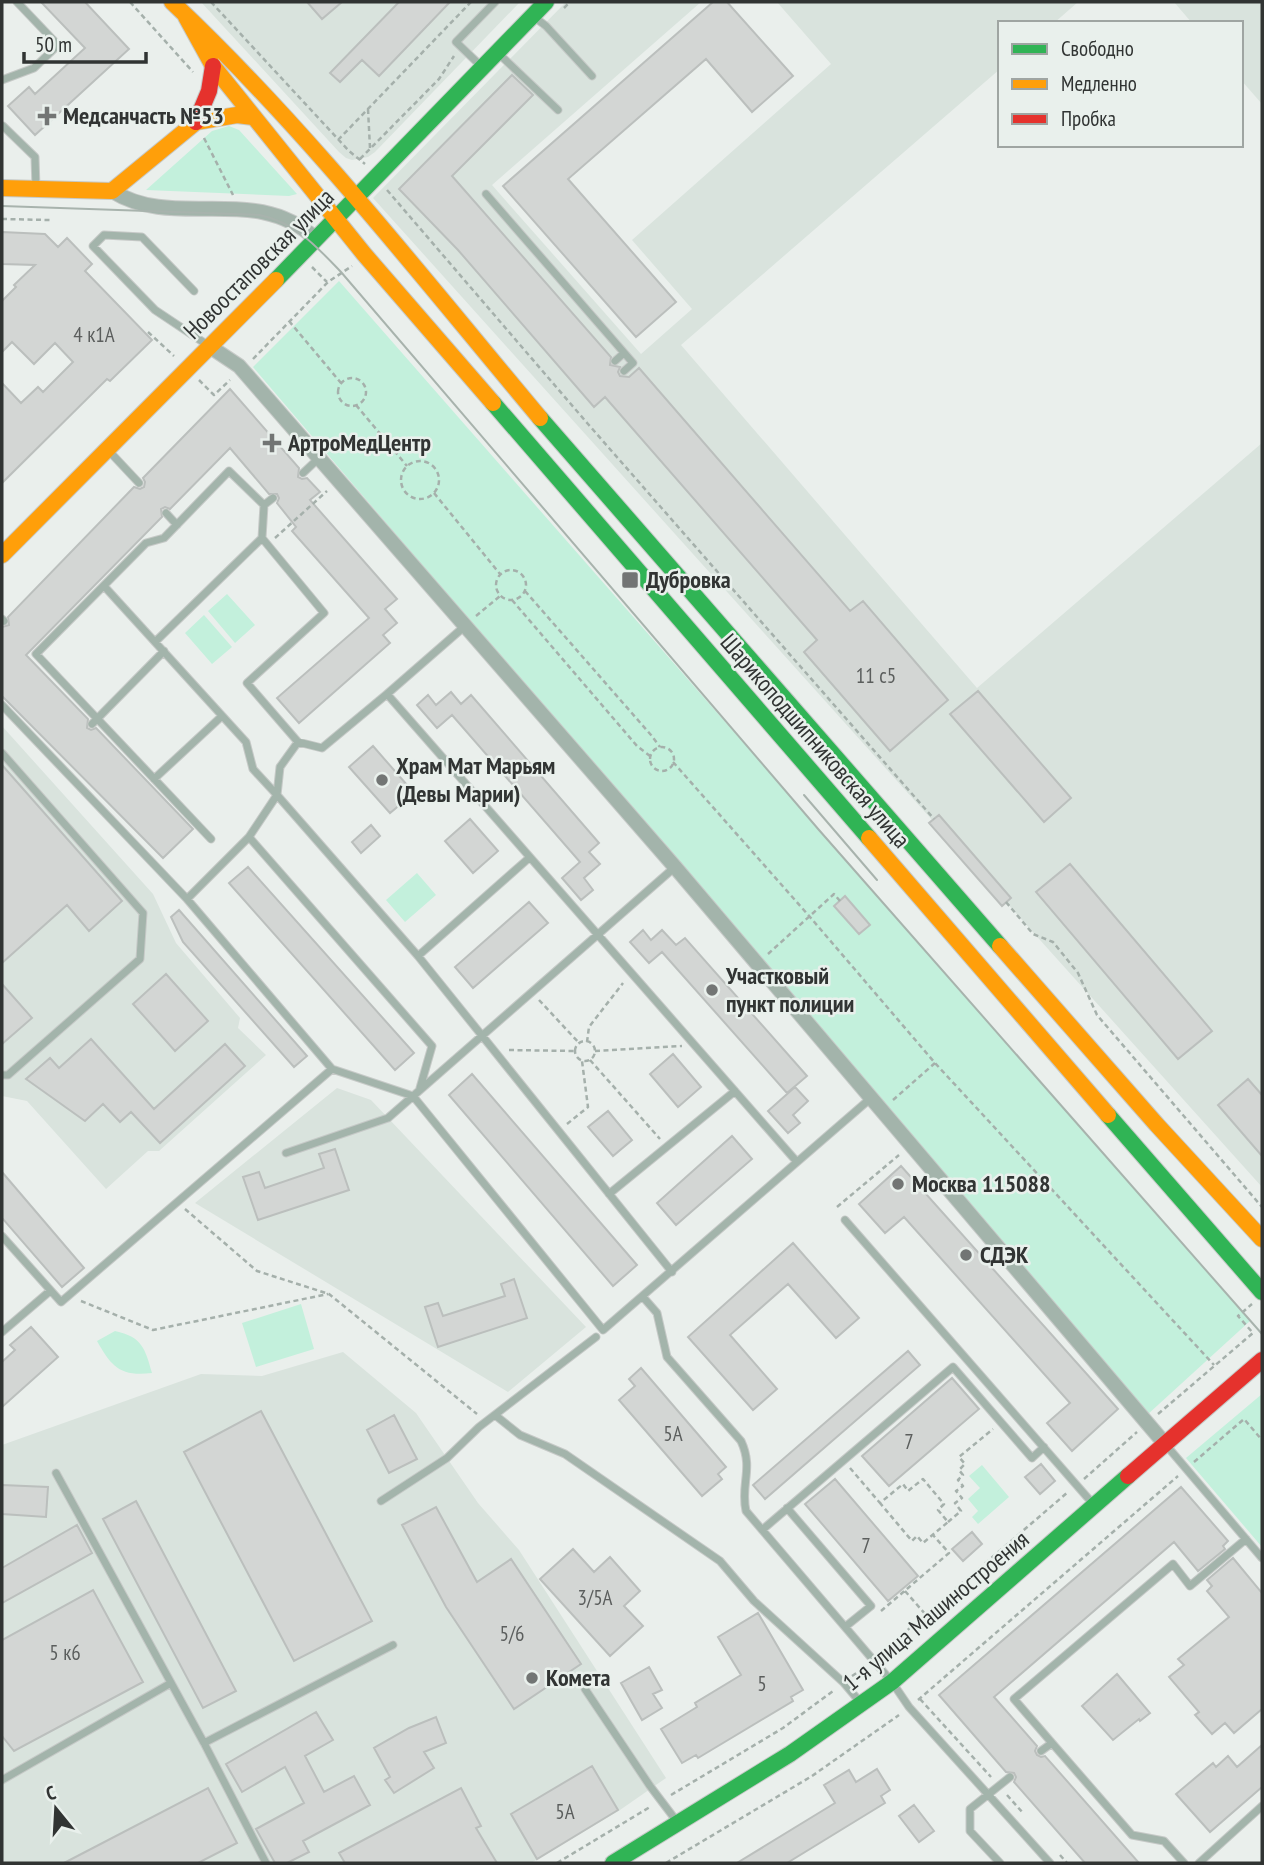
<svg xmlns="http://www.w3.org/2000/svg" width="1264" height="1865" viewBox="0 0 1264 1865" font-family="'PT Sans Narrow',sans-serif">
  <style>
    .built { fill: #d9e3dd }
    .green { fill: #c3f0dc }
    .building { fill: #d3d6d4; stroke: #bbbfbd; stroke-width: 2 }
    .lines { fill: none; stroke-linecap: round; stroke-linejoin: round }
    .lane-casing { stroke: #c6c9c7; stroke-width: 9 }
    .street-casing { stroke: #c6c9c7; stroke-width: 16 }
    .fast-casing { stroke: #c6c9c7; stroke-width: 18 }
    .slow-casing { stroke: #c6c9c7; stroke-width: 18 }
    .jam-casing { stroke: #c6c9c7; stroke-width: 18 }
    .path { stroke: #a5b0ab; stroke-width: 2.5; stroke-dasharray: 5 3.5; stroke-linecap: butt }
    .lane { stroke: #a3b4ab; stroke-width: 7 }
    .street { stroke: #a3b4ab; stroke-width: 14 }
    .fast { stroke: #30b455; stroke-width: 16 }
    .slow { stroke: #ff9f0a; stroke-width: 16 }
    .jam { stroke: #e5322d; stroke-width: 16 }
    .tram { stroke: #a8b3ad; stroke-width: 2 }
    .poi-dot { fill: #727574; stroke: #e9f0ec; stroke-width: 2.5 }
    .labels { text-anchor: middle; stroke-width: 5; stroke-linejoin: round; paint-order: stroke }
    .number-label { font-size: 21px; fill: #5b5e5d }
    .poi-label { font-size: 24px; font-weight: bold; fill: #313433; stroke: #e9f0ec; text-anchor: start }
    .street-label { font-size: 24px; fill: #313433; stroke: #e9f0ec }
  </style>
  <rect width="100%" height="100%" fill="#eaefec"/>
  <path class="built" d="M201,2H520L375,152L368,157L352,160L346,158L339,152Z
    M566,2H701L492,185L641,354L692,309L632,240L831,64L777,2H1078L1054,23H1000V69L681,345L977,688L1262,443V1187L373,198Z
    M1174,2H1262V104L1241,80V23H1192Z
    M2,726L153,894L176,943L240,1018L238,1028L266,1055L159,1151H148L106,1189L27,1101L2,1096Z
    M337,1088L371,1100L586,1327L508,1392L195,1203Z
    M343,1352L416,1413L478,1503L519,1550L666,1778L620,1810L531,1863H2V1445L201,1374L262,1376Z"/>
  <path class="green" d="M229,126L239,130L297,194L289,196L146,190L212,131Z
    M339,281L1250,1321L1147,1415L253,367Z
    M227,594L255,625L235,643L208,611Z
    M204,615L232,647L212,664L185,633Z
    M417,873L436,895L405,922L386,900Z
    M301,1304L314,1349L256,1367L242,1323Z
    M115,1331C142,1337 145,1348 152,1373C120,1377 111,1366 97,1341Z
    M1262,1394V1547L1186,1458Z
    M982,1465L1009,1497L978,1524L972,1517L978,1511L968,1499L980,1488L969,1476Z"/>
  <path class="building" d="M41,2H85L129,49L35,135L8,106L29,87L35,94L85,48Z
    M307,2H342L322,19Z
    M399,2H450L379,76L362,60L340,82L330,73Z
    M713,2H727L793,76L752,112L706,59L568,179L676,302L636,337L503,186Z
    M512,75L533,95L452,176L611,357L610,365L620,367L618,372L620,376L629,377L639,368L850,611L863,601L948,700L890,751L804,652L817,640L605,397L594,407L458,250L399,189Z
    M2,232L45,234L58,247L67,238L92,264L85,271L152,340L110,381L107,379L2,483V383L21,403L38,387L43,392L73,362L55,343L34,364L12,342L2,352V301L16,287L14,285L35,265L2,264Z
    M230,389L299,468L298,477L302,479L307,478L320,492L310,500L397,599L385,609L397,623L383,635L390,643L299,723L277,698L369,618L292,531L296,527L277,503L279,498L277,494H269L230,448L170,509L165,507L161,509L162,517L26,655L88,719L87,728L91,730L96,728L193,829L163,858L2,696V627L9,625L8,617L134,487L140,489L144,487L145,482L143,478Z
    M978,691L1071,798L1044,822L950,714Z
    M451,692L461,704L471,695L599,843L589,852L600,864L584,878L593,890L581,900L562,878L580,862L452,715L437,728L417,705L428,695L436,705Z
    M373,746L414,793L390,813L349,767Z
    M2,765L122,901L89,931L67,905L2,963Z
    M939,815L1011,898L1002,906L929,823Z
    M470,819L498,851L473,873L445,841Z
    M371,825L380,836L361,853L352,842Z
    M1070,864L1212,1031L1178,1059L1036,892Z
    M248,867L414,1053L395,1070L229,883Z
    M845,896L870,925L859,934L834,906Z
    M529,902L548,923L473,988L455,967Z
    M179,910L307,1056L294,1067L183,942L171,917Z
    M643,930L651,940L662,930L676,945L685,938L807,1076L787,1093L662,952L649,963L630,942Z
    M166,974L208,1021L175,1051L133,1004Z
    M2,984L32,1018L2,1044Z
    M91,1039L154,1109L225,1044L245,1066L160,1143L131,1112L120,1122L103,1104L85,1121L26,1079L50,1058L59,1068Z
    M673,1054L701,1087L678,1107L650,1074Z
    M472,1074L637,1265L613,1286L449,1095Z
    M1248,1079L1262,1095V1156L1218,1105Z
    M795,1087L808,1101L793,1115L800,1123L788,1133L768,1111Z
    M608,1111L632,1140L613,1156L588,1127Z
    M732,1136L752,1159L676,1225L657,1203Z
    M335,1149L349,1190L258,1220L243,1177L259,1172L265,1188L324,1168L319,1154Z
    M901,1166L1118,1409L1072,1451L1047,1423L1070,1403L904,1217L885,1233L859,1204Z
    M2,1172L84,1268L62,1287L2,1218Z
    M793,1243L859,1318L836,1338L788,1284L730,1335L777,1389L753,1410L688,1337Z
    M514,1279L527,1318L438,1347L425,1307L438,1303L443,1316L505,1296L501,1284Z
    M31,1327L58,1357L2,1407V1362L15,1350L10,1345Z
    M908,1351L920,1365L765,1499L753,1485Z
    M641,1368L726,1467L718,1474L722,1479L702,1496L619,1400L635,1386L629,1379Z
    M952,1378L979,1409L889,1486L862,1456Z
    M261,1411L372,1621L294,1661L184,1452Z
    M394,1415L417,1459L389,1473L367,1430Z
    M1041,1464L1055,1481L1040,1494L1025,1477Z
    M835,1479L918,1576L888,1601L805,1504Z
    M2,1485L48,1487L46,1517L2,1514Z
    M1181,1487L1228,1541L1223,1546L1225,1549L1198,1571L1174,1542L994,1697L1037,1746L1035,1751L1037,1755L1041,1757L1045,1756L1139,1863H1085L1014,1782L1016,1777L1014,1773L1006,1772L939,1695Z
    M136,1501L236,1691L203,1708L103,1519Z
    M436,1507L477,1582L511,1559L581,1664L514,1709L446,1607L402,1525Z
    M77,1525L92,1553L2,1603V1568Z
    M972,1532L982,1544L963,1561L952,1549Z
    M573,1549L594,1572L610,1557L640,1591L624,1606L643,1626L610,1656L540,1579Z
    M1233,1558L1262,1593V1709L1234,1733L1225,1723L1212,1734L1195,1715L1199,1712L1169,1677L1184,1665L1178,1659L1229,1617L1207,1591L1212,1586L1207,1580Z
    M93,1590L143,1682L14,1751L2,1736V1640Z
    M758,1613L803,1690L791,1697L793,1701L698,1758L696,1755L682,1763L661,1729L697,1707L695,1703L741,1675L718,1637Z
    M649,1667L662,1690L653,1694L662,1708L642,1720L621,1683Z
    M1117,1674L1150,1713L1140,1721L1139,1719L1113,1740L1082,1706Z
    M316,1712L333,1740L305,1756L324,1792L354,1776L370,1805L303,1841L309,1852L287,1863H275L256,1829L304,1803L285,1767L242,1792L226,1764Z
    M436,1717L446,1743L424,1752L434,1768L394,1793L385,1780L390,1777L374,1748L409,1728Z
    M1262,1745V1787L1210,1832L1176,1794L1213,1763L1216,1767L1228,1756L1237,1767Z
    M592,1766L618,1810L537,1859L511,1814Z
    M877,1769L890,1790L881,1796L885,1803L787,1863H737L835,1803L824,1785L849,1770L856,1782Z
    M208,1788L237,1843L198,1863H64Z
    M461,1788L481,1826L476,1828L497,1863H345L339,1853Z
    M914,1805L934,1831L919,1842L899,1816Z"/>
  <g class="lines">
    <defs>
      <path id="lane" d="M533,16L546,26L592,76
        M498,53L558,110
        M482,67L456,42L495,2
        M2,80L34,68L58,45L17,2
        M3,126L35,157L36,188
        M486,194L633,363L624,371
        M194,291L142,237L104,235L93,246L155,310L209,346
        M615,361L624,353
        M108,450L139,483
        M303,473L319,458
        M264,505L273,498
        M166,513L177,525
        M104,586L246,742L253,769L277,795
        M2,619L4,621
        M155,642L262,538
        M387,694L465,626
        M2,705L187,899L249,837L277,795L418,956L672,1272
        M92,724L164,651
        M2,753L143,913L140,959L8,1075H2
        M154,779L222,716
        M277,795L280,767L298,742L322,748L387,694L797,1162
        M249,837L432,1046L420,1088
        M211,839L36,654L146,543L164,538L229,471L264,505L262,538L324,613L247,683L298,742
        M187,899L332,1069L413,1096L603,1330L871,1098
        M418,956L529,858
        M286,1153L388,1118L675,867
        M609,1194L735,1091
        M845,1220L1094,1505
        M2,1236L61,1302L332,1069
        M643,1297L657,1313L667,1357L741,1441C754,1469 740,1484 746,1511L892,1682L909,1707L1050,1863
        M2,1332L50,1291
        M495,1415L520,1435L565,1454L720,1561L754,1601L844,1683L860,1702
        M1166,1445L1262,1558
        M56,1473L204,1743
        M381,1501L447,1458L479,1427L596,1337
        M787,1508L871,1606L845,1627
        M762,1530L953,1367L1032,1458L1044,1447
        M585,1689L650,1786L678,1823
        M1052,1743L1132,1835L1164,1841L1184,1863
        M1041,1751L1052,1743L1014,1699L1173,1564L1190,1586L1246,1539
        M2,1780L171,1683
        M266,1863L204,1743L393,1645
        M1000,1863L970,1831V1809L1010,1777
        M1199,1863L1262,1806"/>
      <path id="street" d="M112,191C176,231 254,182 316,239
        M209,346L239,366L675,867L1165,1444"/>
      <path id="fast" d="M276,280L546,2
        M493,403L869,838
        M540,418L1000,946
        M1108,1115L1262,1292
        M613,1863L790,1754L892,1682L1128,1476"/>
      <path id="slow" d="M172,2C307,129 421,276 540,418
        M186,17L213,66L364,254L493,403
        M2,188L112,191L196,122L237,115L253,117
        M2,555L276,280
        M869,838L1108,1115
        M1000,946L1157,1125L1262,1239"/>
      <path id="jam" d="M196,122L209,91L213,66
        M1128,1476L1262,1360"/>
    </defs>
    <use href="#lane" class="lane-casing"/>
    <use href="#street" class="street-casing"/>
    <use href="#fast" class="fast-casing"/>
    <use href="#slow" class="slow-casing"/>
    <use href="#jam" class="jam-casing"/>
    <path class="path" d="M130,2L193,72
      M211,2L349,151L365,164
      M564,8L570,2
      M368,109L370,148
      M204,138L233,195
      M338,140L471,2
      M360,159L439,79L454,56
      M387,190L588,424L934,819
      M2,219L50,220
      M312,267L327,282
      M289,321L341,383
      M148,332L174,356
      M253,359L328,282L352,266
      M338 392a14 14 0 1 1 28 0a14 14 0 1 1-28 0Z
      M199,380L214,395L230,380
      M356,405L407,466
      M401 480a19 19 0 1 1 38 0a19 19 0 1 1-38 0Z
      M434,493L500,574
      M275,538L327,491
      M496 585a15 15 0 1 1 30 0a15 15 0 1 1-30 0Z
      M525,591L651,735L660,747
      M512,600L637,746L650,756
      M476,616L500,596
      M650 759a12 12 0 1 1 24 0a12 12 0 1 1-24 0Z
      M673,762L810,917L935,1063L1214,1365
      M1006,902L1033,934L1053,942L1078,973L1097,1015L1262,1207
      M768,954L834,894L840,901
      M539,1000L580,1044
      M575 1051a10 10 0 1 1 20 0a10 10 0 1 1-20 0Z
      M587,1042L589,1027L623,983
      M509,1050L576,1051
      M595,1051L682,1046
      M590,1060L660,1139
      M893,1100L935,1063
      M567,1124L588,1107L582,1061
      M837,1207L899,1155
      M185,1209L257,1271L329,1294L477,1414
      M81,1301L153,1330L328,1294
      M1158,1414L1253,1333L1238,1316L1252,1304
      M1194,1462L1244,1419L1262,1440
      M850,1468L880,1503L903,1484L908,1491L923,1479L944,1504L938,1510L948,1522L923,1543L917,1536L912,1541L880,1503
      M1084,1479L1137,1432
      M948,1522L961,1511L955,1503L962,1498L956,1491L963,1486L958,1480L963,1475L959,1470L965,1464L959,1457L993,1429
      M905,1591L926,1615
      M881,1611L949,1553L933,1535
      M882,1652L1068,1492
      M852,1676L864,1668
      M920,1699L991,1777
      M918,1700L1178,1476
      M671,1795L783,1728L833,1691
      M1007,1795L1023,1813
      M1060,1855L1067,1863
      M557,1863L650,1807
      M666,1863L812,1776L899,1715"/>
    <use href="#lane" class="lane"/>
    <use href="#street" class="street"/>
    <use href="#fast" class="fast"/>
    <use href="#slow" class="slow"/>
    <use href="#jam" class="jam"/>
    <path class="tram" d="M2,206L260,215C296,223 317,247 341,272L819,830L1262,1334
      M804,795L877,880"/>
  </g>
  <g class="poi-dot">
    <path d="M43.5 105.5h7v7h7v7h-7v7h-7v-7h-7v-7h7z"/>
    <path d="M268.5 432.5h7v7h7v7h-7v7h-7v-7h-7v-7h7z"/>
    <rect x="621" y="571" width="18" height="18" rx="3.5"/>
    <circle cx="382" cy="780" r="7"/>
    <circle cx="712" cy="990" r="7"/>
    <circle cx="898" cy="1184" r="7"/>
    <circle cx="966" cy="1255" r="7"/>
    <circle cx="532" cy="1678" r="7"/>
  </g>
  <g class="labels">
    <g class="number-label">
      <text x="94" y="342">4 к1А</text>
      <text x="876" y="683">11 с5</text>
      <text x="673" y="1441">5А</text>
      <text x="909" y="1449">7</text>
      <text x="866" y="1553">7</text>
      <text x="595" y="1605">3/5А</text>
      <text x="512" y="1641">5/6</text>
      <text x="65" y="1660">5 к6</text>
      <text x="762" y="1691">5</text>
      <text x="565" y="1819">5А</text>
    </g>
    <g class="poi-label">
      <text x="63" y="124">Медсанчасть №53</text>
      <text x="288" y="451">АртроМедЦентр</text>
      <text x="646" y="588">Дубровка</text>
      <text x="396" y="774">Храм Мат Марьям<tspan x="396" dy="28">(Девы Марии)</tspan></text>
      <text x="726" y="984">Участковый<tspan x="726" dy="28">пункт полиции</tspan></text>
      <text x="912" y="1192">Москва 115088</text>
      <text x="980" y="1263">СДЭК</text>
      <text x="546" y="1686">Комета</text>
    </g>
    <g class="street-label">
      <text transform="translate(259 264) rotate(-45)" y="8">Новоостаповская улица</text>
      <text transform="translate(815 741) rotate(49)" y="8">Шарикоподшипниковская улица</text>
      <text transform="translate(936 1611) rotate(-40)" y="8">1-я улица Машиностроения</text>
    </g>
  </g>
  <rect width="1264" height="1865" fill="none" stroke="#313433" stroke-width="7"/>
  <rect x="998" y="21" width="245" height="126" fill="#e9f0ec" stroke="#9fa5a2" stroke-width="2"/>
  <rect x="1012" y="44" width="35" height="10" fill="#30b455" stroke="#9fa5a2" stroke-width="2"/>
  <text x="1061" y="56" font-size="21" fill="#313433">Свободно</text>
  <rect x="1012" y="79" width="35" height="10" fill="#ff9f0a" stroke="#9fa5a2" stroke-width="2"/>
  <text x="1061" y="91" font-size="21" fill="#313433">Медленно</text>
  <rect x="1012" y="114" width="35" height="10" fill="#e5322d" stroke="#9fa5a2" stroke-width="2"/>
  <text x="1061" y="126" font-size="21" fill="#313433">Пробка</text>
  <g transform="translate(56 1809) rotate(342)" stroke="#e9f0ec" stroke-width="5" paint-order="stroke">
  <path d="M0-5L12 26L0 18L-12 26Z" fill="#313433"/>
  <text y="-10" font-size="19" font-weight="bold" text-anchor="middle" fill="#313433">С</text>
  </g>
  <path d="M24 52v10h122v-10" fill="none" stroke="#313433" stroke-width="3.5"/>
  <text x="35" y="52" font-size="21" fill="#313433" stroke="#e9f0ec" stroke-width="5" paint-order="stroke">50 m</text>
</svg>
